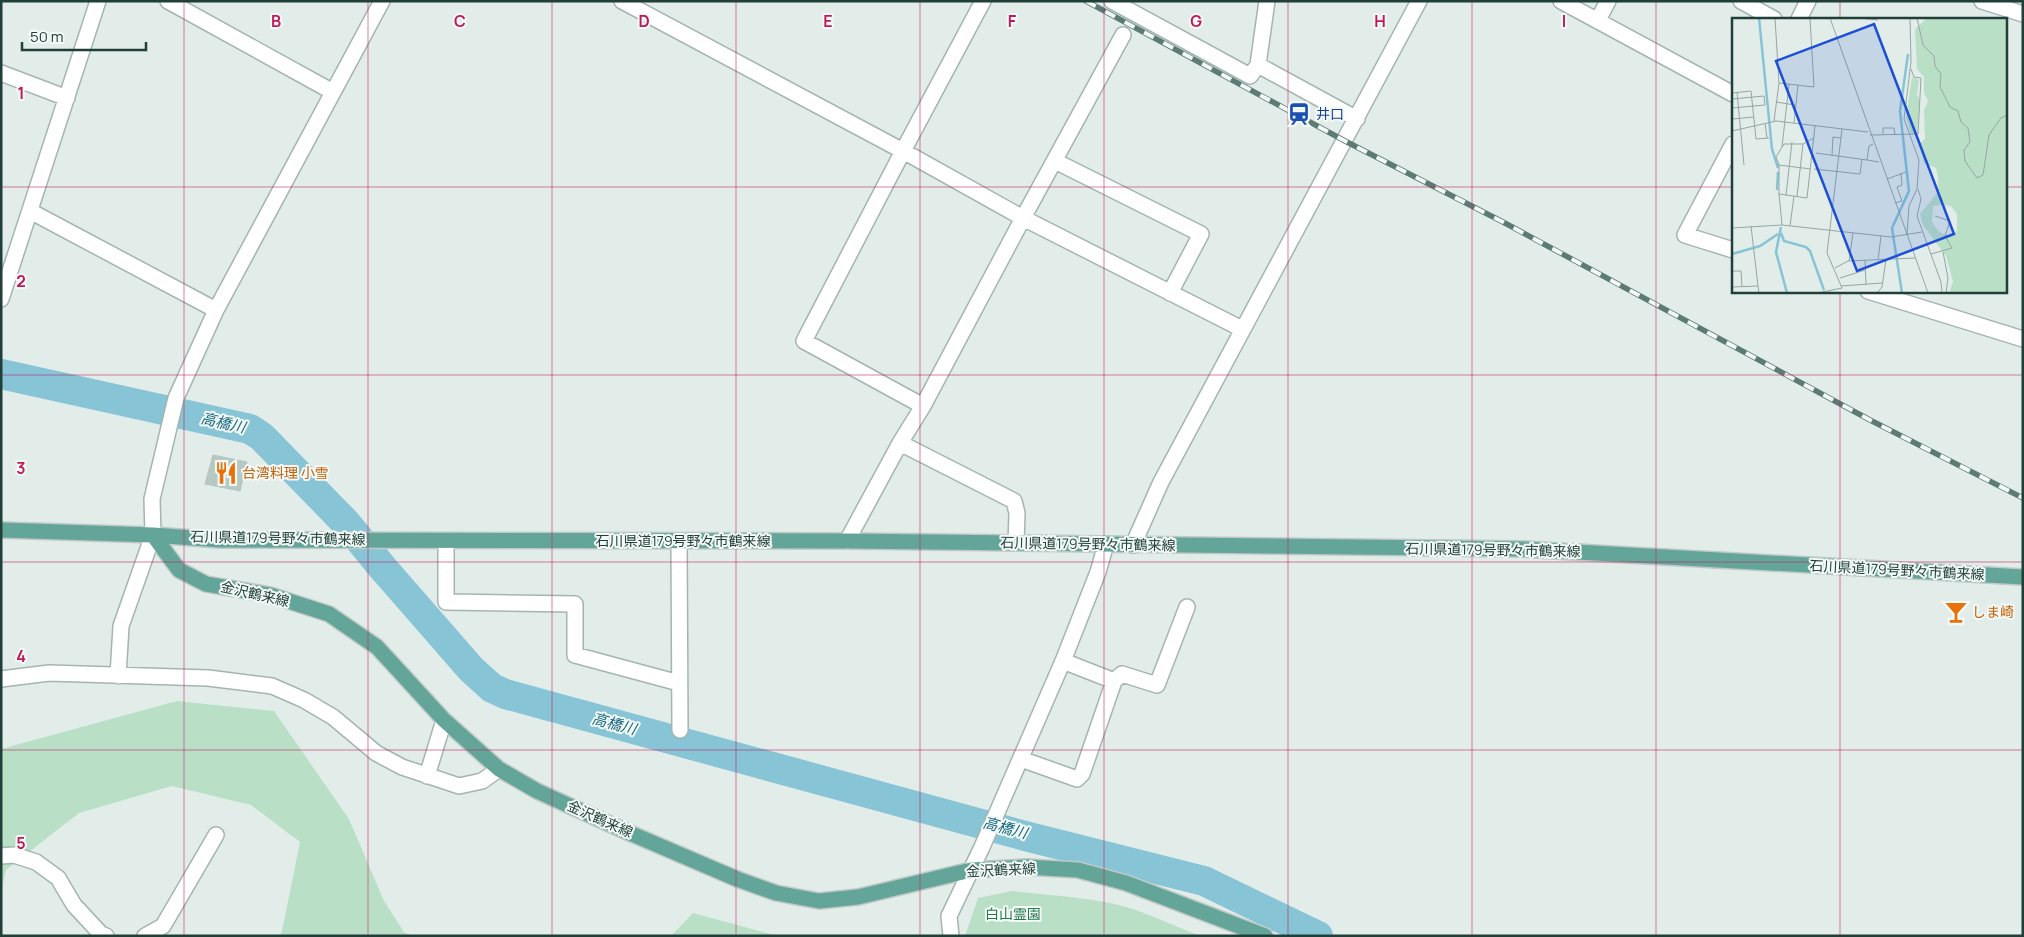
<svg xmlns="http://www.w3.org/2000/svg" width="2024" height="937" viewBox="0 0 2024 937" font-family="Manrope,'Noto Sans JP',sans-serif">
  <style>
    .green { fill: #b9e0c6 }
    .lines { fill: none; stroke-linecap: round; stroke-linejoin: round }
    .river { stroke: #86c4d6; stroke-width: 30 }
    .building { fill: #b7c8c2; stroke: #b3c7c0 }
    .minor-casing { stroke: #a4b5b1; stroke-width: 18 }
    .major-casing { stroke: #c1c9c8; stroke-width: 18 }
    .minor { stroke: #fff; stroke-width: 15 }
    .major { stroke: #63a699; stroke-width: 15 }
    .rail-casing { stroke: #5b7b74; stroke-width: 5.5 }
    .rail { stroke: #f2f9f6; stroke-width: 4; stroke-dasharray: 11; stroke-linecap: butt }
    .grid { fill: none; stroke: #c2185b; stroke-width: 1; stroke-opacity: 0.55 }
    .labels { text-anchor: middle; stroke-width: 4; stroke-linejoin: round; paint-order: stroke }
    .transit-label { font-size: 14px; fill: #164399; stroke: #f2f9f6; text-anchor: start }
    .food-label { font-size: 14px; fill: #c56008; stroke: #f2f9f6; text-anchor: start }
    .street-label { font-size: 14px; fill: #203f39; stroke: #f2f9f6 }
    .park-label { font-size: 14px; fill: #27794c; stroke: #f2f9f6 }
    .water-label { font-size: 15px; font-style: italic; fill: #166780; stroke: #f2f9f6 }
    .inset-river { fill: none; stroke: #86c4d6; stroke-width: 2.5 }
    .inset-road { fill: none; stroke: #94a7a3; stroke-width: 1 }
    .view { fill: #1d4ed8; fill-opacity: 0.15; stroke: #1d4ed8; stroke-width: 2.5 }
    .inset-edge { fill: none; stroke: #203f39; stroke-width: 2.5 }
    .grid-label { font-size: 16px; text-anchor: middle; font-weight: bold; fill: #c2185b; stroke: #f2f9f6; stroke-width: 4; stroke-linejoin: round; paint-order: stroke }
  </style>
  <rect width="100%" height="100%" fill="#e2ede9"/>
  <path class="green" d="M177,701L274,711L349,819L384,901L404,932L413,936H280L282,931L300,842L251,805L172,786L79,813L6,870L1,891V749Z
    M1012,891C1052,896 1095,897 1133,909C1157,917 1178,928 1201,936H965L978,898Z
    M693,913L778,936H671Z"/>
  <g class="lines">
    <path class="river" d="M1,374L250,429L262,437L346,523L382,567L471,669L492,688L505,694L1029,837L1204,881L1318,936"/>
  </g>
  <path class="building" d="M213,455L247,462L240,491L205,484Z"/>
  <g class="lines">
    <defs>
      <path id="minor" d="M168,1L333,92
        M622,1L903,151L1023,218L1242,329
        M1112,1L1250,76L1258,65L1357,119
        M1561,1L1733,94
        M1741,1L1774,19
        M1982,1L2023,14
        M1799,19L1808,1
        M1598,20L1608,1
        M1258,65L1267,1
        M1,73L67,98
        M1733,144L1685,235L1733,250
        M1055,161L1201,234L1170,293
        M30,211L216,310
        M1868,291L2023,339
        M1,299L98,1
        M923,406L804,341L903,151L983,1
        M900,443L923,406L1023,218L1123,35
        M446,541V602L575,604V655L679,683
        M847,541L900,443L1014,501L1017,513L1016,543
        M679,542L680,730
        M1133,545L1161,482L1419,1
        M118,676L121,626L153,535L152,499L176,398L216,310L382,1
        M1,679L49,673L208,678L272,686L304,700L333,717L376,753L402,767L459,786L482,781L499,769
        M1114,681L1122,674L1157,685L1187,607
        M1021,759L1077,779L1082,774L1114,681L1063,661
        M427,776L444,720
        M1,856L14,855L36,862L58,878L74,905L101,934L106,936
        M145,936L163,926L216,835
        M951,936L949,916L982,847L1063,661L1098,572L1106,544"/>
      <path id="major" d="M1,530L153,535L179,570L206,584L270,595L329,614L377,647L444,720L499,769L537,791L625,831L737,879L776,893L819,901L858,897L971,870L1027,867L1078,870L1126,883L1265,936
        M153,535L220,540L847,541L1522,549L2023,577"/>
    </defs>
    <use href="#minor" class="minor-casing"/>
    <use href="#major" class="major-casing"/>
    <use href="#minor" class="minor"/>
    <use href="#major" class="major"/>
    <defs>
      <path id="rail" d="M1086,1L1345,141L1503,222L1870,420L2023,498"/>
    </defs>
    <use href="#rail" class="rail-casing"/>
    <use href="#rail" class="rail"/>
  </g>
  <path class="grid" d="M184,1V936M368,1V936M552,1V936M736,1V936M920,1V936M1104,1V936M1288,1V936M1472,1V936M1656,1V936M1840,1V19M1,187H1733M2005,187H2023M1840,291V936M1,375H2023M1,562H2023M1,750H2023"/>
  <defs>
    <symbol id="station-bare" viewBox="-9 -9 18 18"><path d="M-3-6H3Q5-6 5-4V2Q5 4 3 4L4.5 6H3L1.5 4h-3L-3 6H-4.5L-3 4Q-5 4-5 2V-4Q-5-6-3-6ZM-3.5-4v3h7v-3ZM-3.5 1v1.5H-2V1ZM2 1v1.5H3.5V1Z" fill="#1a4fb4" stroke="#f2f9f6" stroke-width="2.5" paint-order="stroke"/></symbol>
    <symbol id="restaurant-bare" viewBox="-9 -9 18 18"><path d="M-5-6h1v4h1v-4h1v4h1v-4h1v5L-1.5 .5V6h-2V.5L-5-1ZM5-6V6H3V1.5H1.5Q1.5-4 5-6Z" fill="#e8710a" stroke="#f2f9f6" stroke-width="2.5" paint-order="stroke"/></symbol>
    <symbol id="bar-bare" viewBox="-9 -9 18 18"><path d="M-6-5H6L.8 .8V4.5H3.5V6h-7V4.5H-.8V.8Z" fill="#e8710a" stroke="#f2f9f6" stroke-width="2.5" paint-order="stroke"/></symbol>
  </defs>
  <g fill-rule="evenodd">
    <use href="#station-bare" x="1283" y="98" width="32" height="32"/>
    <use href="#restaurant-bare" x="210" y="457" width="32" height="32"/>
    <use href="#bar-bare" x="1940" y="596" width="32" height="32"/>
  </g>
  <g class="labels">
    <g class="transit-label">
      <text x="1316" y="119">井口</text>
    </g>
    <g class="food-label">
      <text x="242" y="478">台湾料理 小雪</text>
      <text x="1972" y="617">しま崎</text>
    </g>
    <g class="street-label">
      <text transform="translate(278 538) rotate(1)" y="5">石川県道179号野々市鶴来線</text>
      <text x="683" y="546">石川県道179号野々市鶴来線</text>
      <text transform="translate(1088 544) rotate(1)" y="5">石川県道179号野々市鶴来線</text>
      <text transform="translate(1493 550) rotate(1)" y="5">石川県道179号野々市鶴来線</text>
      <text transform="translate(1897 570) rotate(3)" y="5">石川県道179号野々市鶴来線</text>
      <text transform="translate(255 594) rotate(13)" y="5">金沢鶴来線</text>
      <text transform="translate(600 819) rotate(24)" y="5">金沢鶴来線</text>
      <text transform="translate(1001 870) rotate(-3)" y="5">金沢鶴来線</text>
    </g>
    <g class="park-label">
      <text x="1013" y="919">白山霊園</text>
    </g>
    <g class="water-label">
      <text transform="translate(223 423) rotate(13)" y="5">高橋川</text>
      <text transform="translate(614 724) rotate(15)" y="5">高橋川</text>
      <text transform="translate(1005 828) rotate(15)" y="5">高橋川</text>
    </g>
  </g>
  <g transform="translate(1732 18)">
    <rect width="275" height="275" fill="#e2ede9"/>
    <path d="M195,0H275V275H217L221,264L214,238L191,207L188,196L206,174V159L204,150L192,145L187,126L193,121L192,92L196,83L192,75V59L185,51L183,11ZM210,187L219,188L225,196V212L221,217L215,218L206,213L200,204L201,188ZM180,59L187,62L185,76L188,83L185,115L179,116L174,99Z" fill="#b9e0c6" fill-rule="evenodd"/>
    <path class="inset-river" d="M27,0L40,131L46,150M45,172L46,154M49,209L44,234L55,275M49,215L52,223L74,229L78,233L92,272M0,236L28,228L46,216M170,275L160,210L177,173L168,93L176,36"/>
    <path class="inset-road" d="M98,0L175,216M128,0L146,2M178,0L179,44L172,101L187,142L185,171L177,188L175,216L196,275M185,0L191,27L202,38L203,48L209,56L208,69L218,89L226,93L229,104L236,110L238,124L232,132L233,143L245,160L251,157L257,117L269,100L275,97M47,65L82,69L78,0M5,74L12,147M0,75L19,73L24,121L37,120M0,81L32,78L33,87L0,90M44,84L63,87M0,101L22,99M42,103L47,65L43,0M33,105L35,120M62,105L66,67M0,113L44,103L136,114M151,116V110H162L163,117M138,117L186,116L189,60L182,59L179,51M71,126H52L44,139L47,147L79,151M141,126L137,128L135,142L147,144M50,129L57,66M84,135L135,142M100,137L101,119L109,120M47,147V176M82,151L128,156L130,141M155,161L174,154M186,171L189,181L185,198L209,264L210,275M54,177L60,124M65,178L71,126L82,120M163,185L170,183L165,169L170,167L169,155M50,207L47,176L75,180L83,108M19,208L26,268M58,208L62,178M0,210L50,207L159,219L190,214M211,234L216,260L214,275M199,236L220,230L213,218L218,203L203,198M133,242L134,267M146,242L149,218M117,243L121,215M103,250L116,243L183,240M0,253H9L10,269M108,260L133,252M109,268L150,265M0,269L26,268L27,275M85,275L110,270L95,235L110,111M145,275L150,269L154,241"/>
    <path class="view" d="M142,6L222,216L125,253L44,43Z"/>
    <rect width="275" height="275" class="inset-edge"/>
  </g>
  <g class="grid-label">
    <text x="276" y="27">B</text>
    <text x="460" y="27">C</text>
    <text x="644" y="27">D</text>
    <text x="828" y="27">E</text>
    <text x="1012" y="27">F</text>
    <text x="1196" y="27">G</text>
    <text x="1380" y="27">H</text>
    <text x="1564" y="27">I</text>
    <text x="21" y="99">1</text>
    <text x="21" y="287">2</text>
    <text x="21" y="474">3</text>
    <text x="21" y="662">4</text>
    <text x="21" y="849">5</text>
  </g>
  <rect width="2024" height="937" fill="none" stroke="#203f39" stroke-width="5"/>
  <path d="M22 42v8h124v-8" fill="none" stroke="#203f39" stroke-width="2.5"/>
  <text x="30" y="42" font-size="15" fill="#203f39" stroke="#f2f9f6" stroke-width="4" paint-order="stroke">50 m</text>
</svg>
